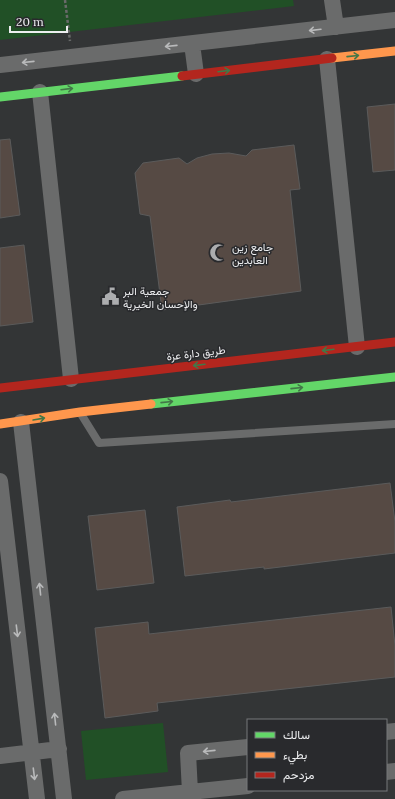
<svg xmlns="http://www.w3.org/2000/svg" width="395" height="799" viewBox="0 0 395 799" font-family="Lora,Vazirmatn,serif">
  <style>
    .green { fill: #215026 }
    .building { fill: #564a44; stroke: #5b5b5b }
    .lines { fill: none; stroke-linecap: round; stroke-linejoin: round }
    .path { stroke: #696a6a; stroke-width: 2.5; stroke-dasharray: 3 2; stroke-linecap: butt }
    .lane { stroke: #6a6b6b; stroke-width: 8 }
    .street { stroke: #6a6b6b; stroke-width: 16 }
    .fast { stroke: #63d668; stroke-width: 9 }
    .slow { stroke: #ff974d; stroke-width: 9 }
    .jam { stroke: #b3261e; stroke-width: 9 }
    .oneway { stroke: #b9babb }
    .oneway2 { stroke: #437748 }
    .labels { text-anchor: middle; stroke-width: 3; stroke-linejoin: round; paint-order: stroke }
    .poi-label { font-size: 11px; fill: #edeef0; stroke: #292a2d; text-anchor: start }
    .street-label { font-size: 11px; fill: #edeef0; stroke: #292a2d }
  </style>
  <rect width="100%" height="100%" fill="#333536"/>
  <path class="green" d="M0,0H293L294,6L0,40Z
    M163,723L168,772L86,780L81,731Z"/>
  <path class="building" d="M395,104V170L373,172L367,107Z
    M10,139L20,215L0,218V140Z
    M294,145L300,189L290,190L301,291L162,310L150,216L140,214L135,173L143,163L179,158L187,164L197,158L212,154L229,153L246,156L252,150Z
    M24,245L33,322L0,326V248Z
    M390,483L395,522V553L264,569V567L185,576L177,507L230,500L231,502Z
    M145,510L154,583L97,590L88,516Z
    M391,607L395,646V677L157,703L158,711L105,718L95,628L148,622L149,634Z"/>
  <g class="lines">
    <path class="path" d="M65,0L70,41"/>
    <path class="lane" d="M81,414L99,443L395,424"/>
    <path class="street" d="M332,0L336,27
      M192,44L196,74
      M327,59L357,347
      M0,65L395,20
      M40,92L71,379
      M21,422L64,799
      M0,481L37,799
      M386,732L395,731
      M0,756L59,749
      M386,772L395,771
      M190,792L188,753L248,747
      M123,799L248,786"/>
    <path class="fast" d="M0,97L182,76
      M151,404L395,377"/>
    <path class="slow" d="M332,58L395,51
      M0,424L80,412L151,404"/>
    <path class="jam" d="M182,76L332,58
      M0,388L395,342"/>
  </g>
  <defs><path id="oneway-shaft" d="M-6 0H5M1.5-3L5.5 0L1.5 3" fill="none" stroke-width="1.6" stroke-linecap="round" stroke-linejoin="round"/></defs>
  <g class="oneway">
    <use href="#oneway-shaft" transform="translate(315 30) rotate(173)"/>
    <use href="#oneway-shaft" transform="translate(171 46) rotate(174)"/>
    <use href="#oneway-shaft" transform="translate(28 62) rotate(174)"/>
    <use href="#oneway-shaft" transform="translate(40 589) rotate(-96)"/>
    <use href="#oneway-shaft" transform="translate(17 631) rotate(83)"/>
    <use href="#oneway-shaft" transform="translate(55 719) rotate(-96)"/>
    <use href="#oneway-shaft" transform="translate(209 751) rotate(174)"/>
    <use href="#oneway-shaft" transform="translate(34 774) rotate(83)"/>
  </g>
  <g class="oneway2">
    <use href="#oneway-shaft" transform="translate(353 56) rotate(-6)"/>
    <use href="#oneway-shaft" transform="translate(224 71) rotate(-7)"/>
    <use href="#oneway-shaft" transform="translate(67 89) rotate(-7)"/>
    <use href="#oneway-shaft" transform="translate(328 350) rotate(173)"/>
    <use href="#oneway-shaft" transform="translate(199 365) rotate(173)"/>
    <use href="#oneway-shaft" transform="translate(297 388) rotate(-6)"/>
    <use href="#oneway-shaft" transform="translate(167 402) rotate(-6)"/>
    <use href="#oneway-shaft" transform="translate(39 419) rotate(-10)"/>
  </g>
  <defs>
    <symbol id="mosque-bare" viewBox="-9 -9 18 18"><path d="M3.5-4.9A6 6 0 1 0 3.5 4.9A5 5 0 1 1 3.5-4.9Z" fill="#acadaf" stroke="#292a2d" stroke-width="2.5" paint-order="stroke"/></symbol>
    <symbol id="civic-bare" viewBox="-9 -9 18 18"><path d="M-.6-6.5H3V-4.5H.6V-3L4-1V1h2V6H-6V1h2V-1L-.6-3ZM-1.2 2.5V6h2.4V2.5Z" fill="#acadaf" stroke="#292a2d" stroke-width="2.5" paint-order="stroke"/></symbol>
  </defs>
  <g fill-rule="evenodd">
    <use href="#mosque-bare" x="206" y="240" width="25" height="25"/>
    <use href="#civic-bare" x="98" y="284" width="25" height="25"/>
  </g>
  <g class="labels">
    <g class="poi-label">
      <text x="232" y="251">جامع زين<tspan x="232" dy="13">العابدين</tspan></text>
      <text x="123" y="295">جمعية البر<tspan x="123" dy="13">والإحسان الخيرية</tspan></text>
    </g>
    <g class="street-label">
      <text transform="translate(196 353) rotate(-7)" y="4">طريق دارة عزة</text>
    </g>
  </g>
  <rect x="247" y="719" width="140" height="72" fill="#292a2d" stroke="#77787b"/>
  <rect x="255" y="732" width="20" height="6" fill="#63d668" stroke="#77787b"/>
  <text x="283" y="739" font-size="12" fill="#edeef0">سالك</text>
  <rect x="255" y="752" width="20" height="6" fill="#ff974d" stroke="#77787b"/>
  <text x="283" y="759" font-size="12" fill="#edeef0">بطيء</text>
  <rect x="255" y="772" width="20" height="6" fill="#b3261e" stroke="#77787b"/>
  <text x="283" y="779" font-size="12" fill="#edeef0">مزدحم</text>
  <path d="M10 26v6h57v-6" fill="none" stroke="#edeef0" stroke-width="2"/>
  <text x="16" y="26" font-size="12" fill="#edeef0" stroke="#292a2d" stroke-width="3" paint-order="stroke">20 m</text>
</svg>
